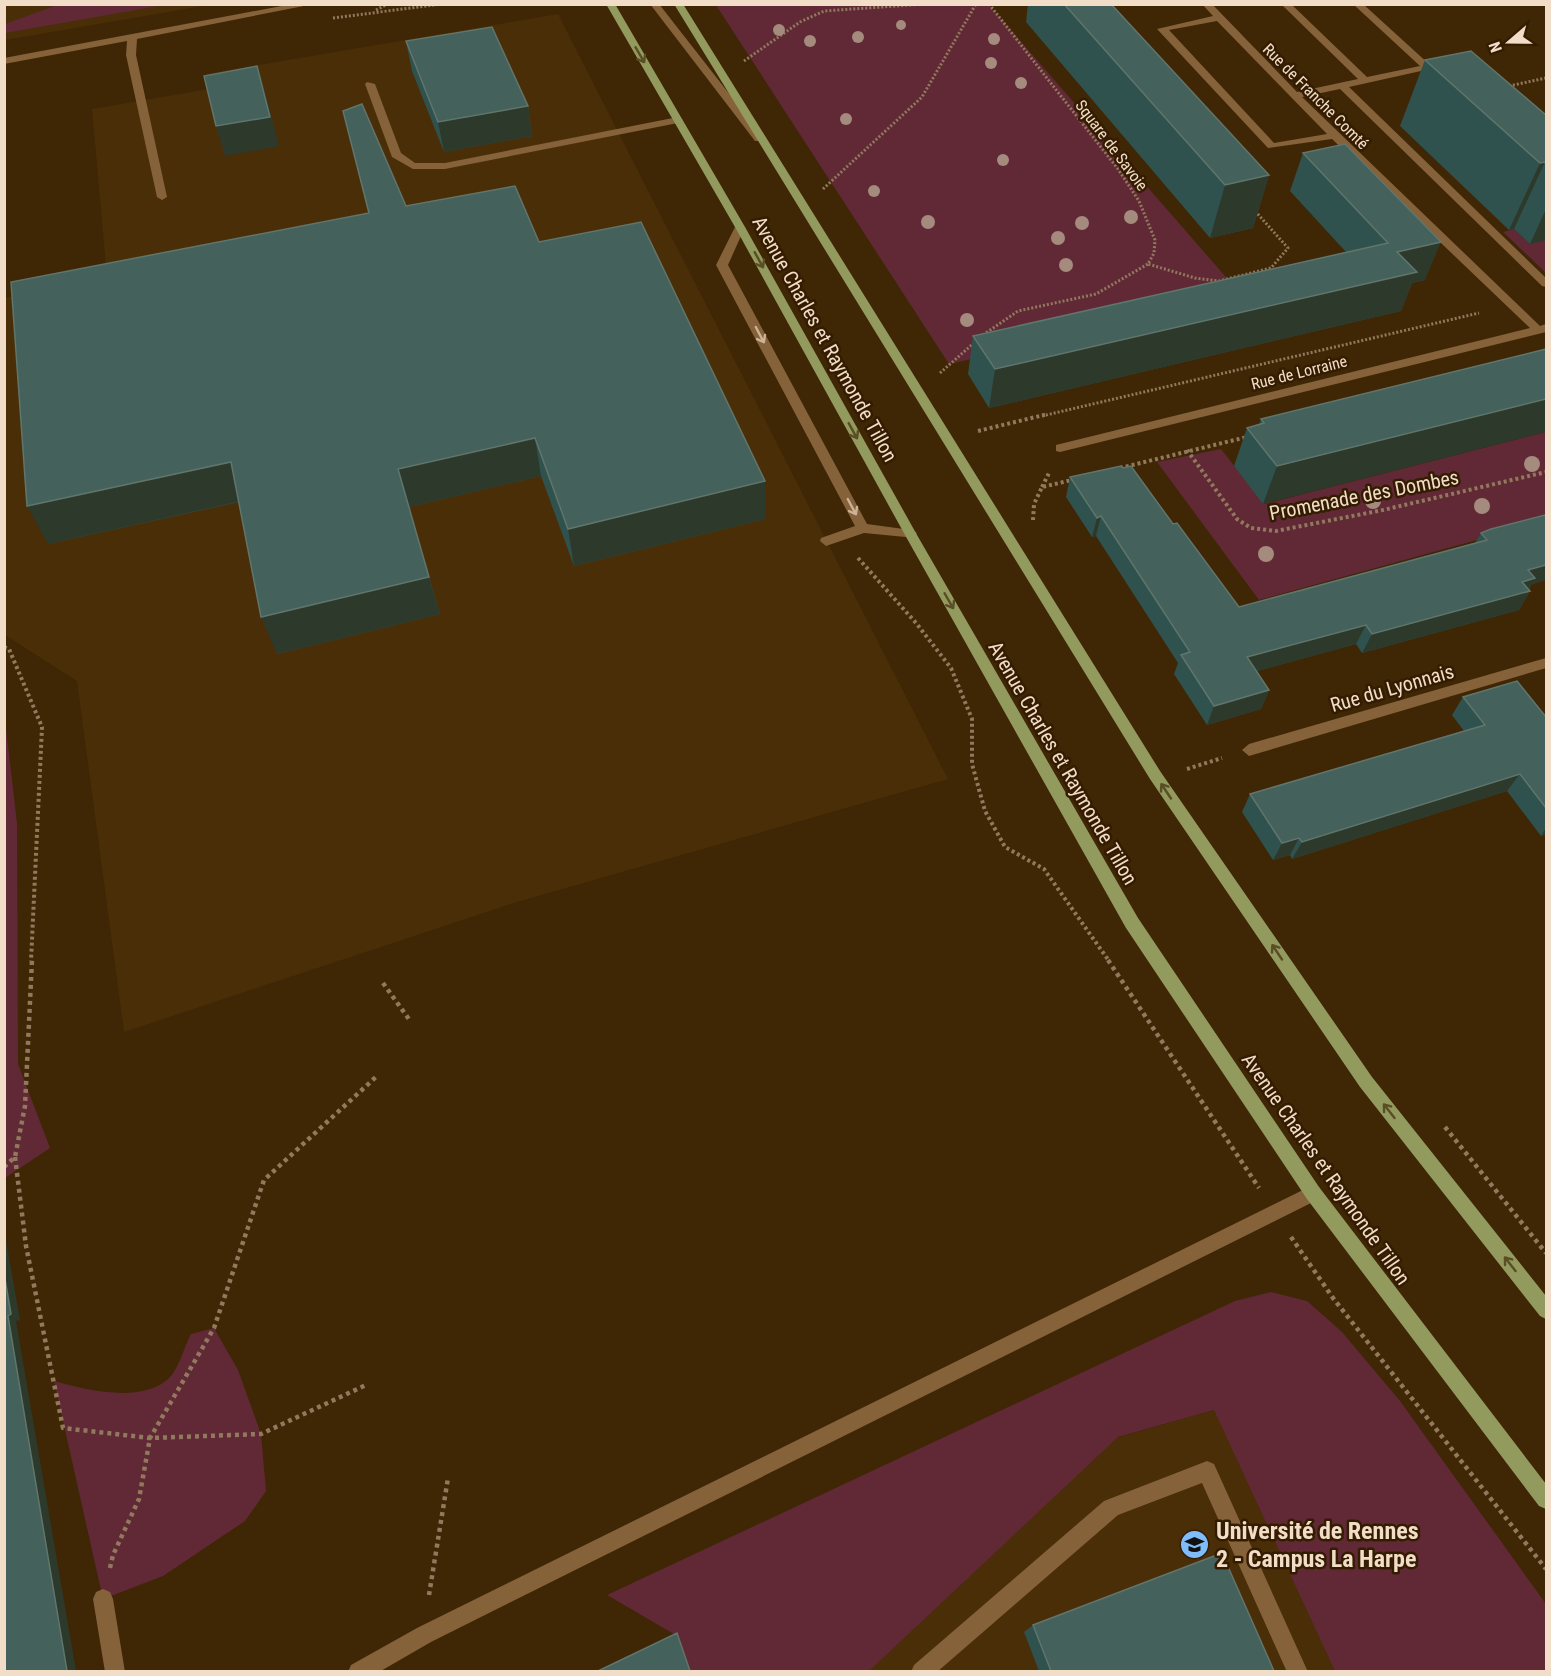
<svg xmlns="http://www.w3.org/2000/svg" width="1551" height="1676" viewBox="0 0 1551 1676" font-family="'Roboto Condensed',sans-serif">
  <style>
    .built { fill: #4a2e07 }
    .green { fill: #602935 }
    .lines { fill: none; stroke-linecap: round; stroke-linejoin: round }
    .path-far2 { stroke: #91795e; stroke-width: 3; stroke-dasharray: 2 2; stroke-linecap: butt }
    .path-far1 { stroke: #91795e; stroke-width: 4; stroke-dasharray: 3 3; stroke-linecap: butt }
    .path { stroke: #91795e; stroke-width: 4.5; stroke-dasharray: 4 4; stroke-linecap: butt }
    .minor { fill: #856239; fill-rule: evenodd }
    .major { fill: #939a5e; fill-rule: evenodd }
    .tree { fill: #a48b7d }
    .wall { fill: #30524e }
    .shaded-wall { fill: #2d3a2b }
    .building { fill: #45615b; stroke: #60756c; stroke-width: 1.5 }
    .oneway { stroke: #5a4e26 }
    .oneway2 { stroke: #ccb296 }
    .labels { text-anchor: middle; stroke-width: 5; stroke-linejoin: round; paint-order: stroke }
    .far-street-label { font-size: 16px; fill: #f2ddc8; stroke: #341c00 }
    .street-label { font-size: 20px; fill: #f2ddc8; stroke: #341c00 }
    .near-poi-label { font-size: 24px; font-weight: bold; fill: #f2ddc8; stroke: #341c00; text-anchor: start }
  </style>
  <rect width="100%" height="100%" fill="#3f2605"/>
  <path class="built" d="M5,5H209L5,40Z
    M558,14L948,779L517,902L124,1032L77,681L5,635L4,298L107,278L92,109L209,89L206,74Z
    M1214,1410L1546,1604V1671L757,1672L945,1487Z"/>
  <path class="green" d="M57,5V4L164,5L5,33V24Z
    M716,5H989L1245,299L949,364Z
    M1514,229L1530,244L1546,240V273L1503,232Z
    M1546,432V521L1259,600L1157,462L1221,449L1264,504Z
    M4,711L17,823L18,1064L50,1148L5,1178Z
    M1271,1292L1307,1301L1342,1332L1400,1401L1546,1604V1671H1335L1214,1410L1118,1437L869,1671H690L679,1637L607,1595L1235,1301Z
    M214,1328L238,1370L261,1434L266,1491L245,1521L163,1576L103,1599L54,1381C85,1390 140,1403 167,1380C178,1372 184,1347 191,1334Z"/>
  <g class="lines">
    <path class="path-far2" d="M989,4L1118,169L1139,201L1155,240L1154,253L1148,264L1195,278L1219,281L1271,268L1288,248L1255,211
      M376,10L388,4
      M333,18L442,4
      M744,61L800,22L824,11L925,4
      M1509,86L1546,78
      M823,189L922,97L976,4
      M983,335L1018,311L1096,294L1148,264
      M940,373L975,342
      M1042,416L1479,313"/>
    <path class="path-far1" d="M978,431L1048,414
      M1187,450L1237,519L1251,528L1276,531L1383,510L1546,472
      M1120,468L1247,437
      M1042,487L1050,471
      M1033,520L1034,504L1042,487L1072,480
      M858,558L916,623L951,668L972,719V764L985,811L1005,847L1044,869L1109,961
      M4,647L9,649L42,727L31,961
      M1187,769L1222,758"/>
    <path class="path" d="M1108,960L1259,1188
      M383,983L411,1022
      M1445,1127L1546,1253
      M15,1157L26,1246L63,1428L150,1438L261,1434L366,1385
      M4,1167L15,1157L25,1106L32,960
      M1291,1237L1333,1298L1546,1569
      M110,1568L113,1555L139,1499L150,1438L214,1328L264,1180L377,1076
      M429,1595L448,1478"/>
    <path class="minor" d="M292,4H314L137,39L136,55L167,197L162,200L157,197L126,55L127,41L4,64V58Z
      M650,4H659L763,137V141H755Z
      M1202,4H1212L1297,92L1358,79L1281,4H1291L1367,77L1420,66L1353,4H1363L1430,65V69L1349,87L1546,278V287L1542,286L1340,89L1302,97L1540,326L1546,324V332L1060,452L1056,451V445L1060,444L1530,328L1332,139L1268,148L1157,29L1213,16ZM1217,21L1327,134L1274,143L1169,30Z
      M367,82L375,84L401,153L415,163H445L678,117L683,120L678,123L445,169H413L392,157L365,84Z
      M740,224L745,227L728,265L867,524L911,530L916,532L917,535L916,538L864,533L826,546L820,541L821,538L855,526L716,265L735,227Z
      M1546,658V668L1249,756L1242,750L1249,744Z
      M1313,1185L1319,1187L1322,1193L1319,1199L431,1642L379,1672H348L351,1665L417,1628Z
      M1207,1461L1214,1464L1308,1672H1287L1202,1483L1118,1515L937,1672H911L914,1665L1104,1501Z
      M103,1589L110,1592L113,1599L125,1672H105L93,1599L96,1592Z"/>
    <path class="major" d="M606,4H615L745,227L917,535L1138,918L1319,1187L1546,1484V1509L1539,1506L1307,1199L1126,928L905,535L735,227Z
      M674,4H683L1160,771L1372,1077L1546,1296V1319L1540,1316L1360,1087L1150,779Z"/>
  </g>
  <g class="tree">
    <circle cx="901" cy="25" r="5"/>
    <circle cx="779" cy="30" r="6"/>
    <circle cx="858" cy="37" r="6"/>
    <circle cx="994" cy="39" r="6"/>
    <circle cx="810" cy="41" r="6"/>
    <circle cx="991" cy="63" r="6"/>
    <circle cx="1021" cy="83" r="6"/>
    <circle cx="846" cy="119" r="6"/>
    <circle cx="1003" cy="160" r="6"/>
    <circle cx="874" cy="191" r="6"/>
    <circle cx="1131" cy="217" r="7"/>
    <circle cx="928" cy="222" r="7"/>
    <circle cx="1082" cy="223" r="7"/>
    <circle cx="1058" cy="238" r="7"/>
    <circle cx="1066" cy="265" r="7"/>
    <circle cx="967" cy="320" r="7"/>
    <circle cx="1532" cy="464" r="8"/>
    <circle cx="1373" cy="501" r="8"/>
    <circle cx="1482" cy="506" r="8"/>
    <circle cx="1266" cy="554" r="8"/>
  </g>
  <path class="wall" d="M1028,4H1111L1269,175L1253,228L1210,238L1026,22Z
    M406,41L528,106L532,136L444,152L412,71Z
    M1425,60L1546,115V240L1530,244L1514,229L1509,230L1400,126Z
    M1303,153L1425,280L1412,283L1401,311L989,408L968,374L973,336L1346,252L1290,191Z
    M406,206L539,242L765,481V519L574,566L541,476L409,507L440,614L277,654L239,502L48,544Z
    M1546,349L1263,504L1234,466L1247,428L1259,425L1261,419Z
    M1070,477L1173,524L1239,607L1475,543L1481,533L1531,585L1529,589L1530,591L1519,610L1362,653L1356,644L1257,671L1269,690L1261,709L1207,725L1174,674L1178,663L1096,536L1092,537L1066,497Z
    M1463,697L1546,717V835V834L1541,836L1507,791L1292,859L1290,855L1273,860L1242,812L1250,794L1464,731L1452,715Z
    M1033,1625L1274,1671H1039L1024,1632Z"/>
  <path class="shaded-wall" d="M257,66L266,96L279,146L225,156L216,126Z
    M528,106L532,136L444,152L438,122Z
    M1545,162L1514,229L1509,230L1540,163Z
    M1269,175L1253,228L1210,238L1225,185Z
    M1546,209V240L1530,244Z
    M1441,242L1425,280L1412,283L1401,311L989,408L995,369L1397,252Z
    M1546,399V432L1263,504L1277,466Z
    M535,438L541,476L409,507L398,469Z
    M231,462L246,500L48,544L27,506Z
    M765,481V519L574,566L568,529Z
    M1101,516L1096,536L1092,537L1097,518Z
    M1546,565V580L1531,585L1527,592L1530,591L1519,610L1362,653L1372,634L1528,570Z
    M429,577L440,614L277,654L261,617Z
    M1366,625L1356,644L1239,676L1247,657Z
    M1269,690L1261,709L1207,725L1214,706Z
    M1520,774L1507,791L1292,859L1302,842Z
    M1546,828V833L1541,836Z
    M1299,838L1290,855L1273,860L1282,843Z
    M4,1229L20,1320L16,1321L76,1671H67L8,1316L4,1273Z"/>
  <path class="building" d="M1064,4H1111L1269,175L1225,185Z
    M492,27L528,106L438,122L406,41Z
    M1471,51L1546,115V164L1545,162L1540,163L1425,60Z
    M257,66L270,117L216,126L204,76Z
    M362,104L406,206L515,186L539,242L641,222L765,481L568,529L535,438L398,469L429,577L261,617L231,462L27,506L11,282L369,213L343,111Z
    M1345,144L1441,242L1397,252L1417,272L995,369L973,336L1388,243L1303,153Z
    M1546,349V399L1277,466L1247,428L1264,423L1261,419Z
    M1121,466L1123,468L1131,466L1173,524L1177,523L1239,607L1487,540L1481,533L1491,529L1545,515L1546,516V565L1528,570L1535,578L1522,582L1530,591L1372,634L1366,625L1247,657L1269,690L1214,706L1181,655L1190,652L1101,516L1097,518L1070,477Z
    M1517,681L1546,717V808L1520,774L1302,842L1299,838L1282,843L1250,794L1485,725L1463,697Z
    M4,1273L11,1314L8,1316L67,1671H4Z
    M1222,1553L1274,1671H1051L1033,1625Z
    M677,1633L690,1671H598Z"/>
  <defs><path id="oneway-shaft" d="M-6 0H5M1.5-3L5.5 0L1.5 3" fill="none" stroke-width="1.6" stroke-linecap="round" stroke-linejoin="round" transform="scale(1.5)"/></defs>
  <g class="oneway">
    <use href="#oneway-shaft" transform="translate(640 55) rotate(60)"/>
    <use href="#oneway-shaft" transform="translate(759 260) rotate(61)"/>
    <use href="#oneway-shaft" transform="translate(853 431) rotate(61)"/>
    <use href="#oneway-shaft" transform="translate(949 601) rotate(60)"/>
    <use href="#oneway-shaft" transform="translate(1166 791) rotate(-124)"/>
    <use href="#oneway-shaft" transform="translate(1277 952) rotate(-124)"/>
    <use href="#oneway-shaft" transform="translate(1389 1111) rotate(-128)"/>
    <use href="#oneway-shaft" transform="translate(1510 1264) rotate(-128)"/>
  </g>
  <g class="oneway2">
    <use href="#oneway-shaft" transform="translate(760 335) rotate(62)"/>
    <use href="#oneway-shaft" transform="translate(852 507) rotate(62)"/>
  </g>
  <defs>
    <symbol id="university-disc" viewBox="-11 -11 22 22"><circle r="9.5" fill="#7fbdfa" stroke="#341c00"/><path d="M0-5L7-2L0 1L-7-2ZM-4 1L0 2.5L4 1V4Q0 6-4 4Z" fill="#111"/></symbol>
  </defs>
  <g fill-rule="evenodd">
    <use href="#university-disc" x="1178" y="1528" width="33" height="33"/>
  </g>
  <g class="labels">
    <g class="far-street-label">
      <text transform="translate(1316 96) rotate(45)" y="6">Rue de Franche Comté</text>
      <text transform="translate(1112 145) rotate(53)" y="6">Square de Savoie</text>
      <text transform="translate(1299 372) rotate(-14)" y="6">Rue de Lorraine</text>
    </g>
    <g class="street-label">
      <text transform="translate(825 339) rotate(61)" y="7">Avenue Charles et Raymonde Tillon</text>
      <text transform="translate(1364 495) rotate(-11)" y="7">Promenade des Dombes</text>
      <text transform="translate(1392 688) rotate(-16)" y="7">Rue du Lyonnais</text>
      <text transform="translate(1063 763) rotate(60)" y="7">Avenue Charles et Raymonde Tillon</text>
      <text transform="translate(1326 1169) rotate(55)" y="7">Avenue Charles et Raymonde Tillon</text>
    </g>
    <g class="near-poi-label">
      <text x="1216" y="1539">Université de Rennes<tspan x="1216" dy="28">2 - Campus La Harpe</tspan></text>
    </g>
  </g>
  <rect width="1551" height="1676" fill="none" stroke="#f2ddc8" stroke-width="12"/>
  <g transform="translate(1509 42) rotate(250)" stroke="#341c00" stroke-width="4.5" paint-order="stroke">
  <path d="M0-4.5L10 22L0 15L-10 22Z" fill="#f2ddc8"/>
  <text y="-9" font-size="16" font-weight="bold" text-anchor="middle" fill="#f2ddc8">N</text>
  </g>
</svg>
